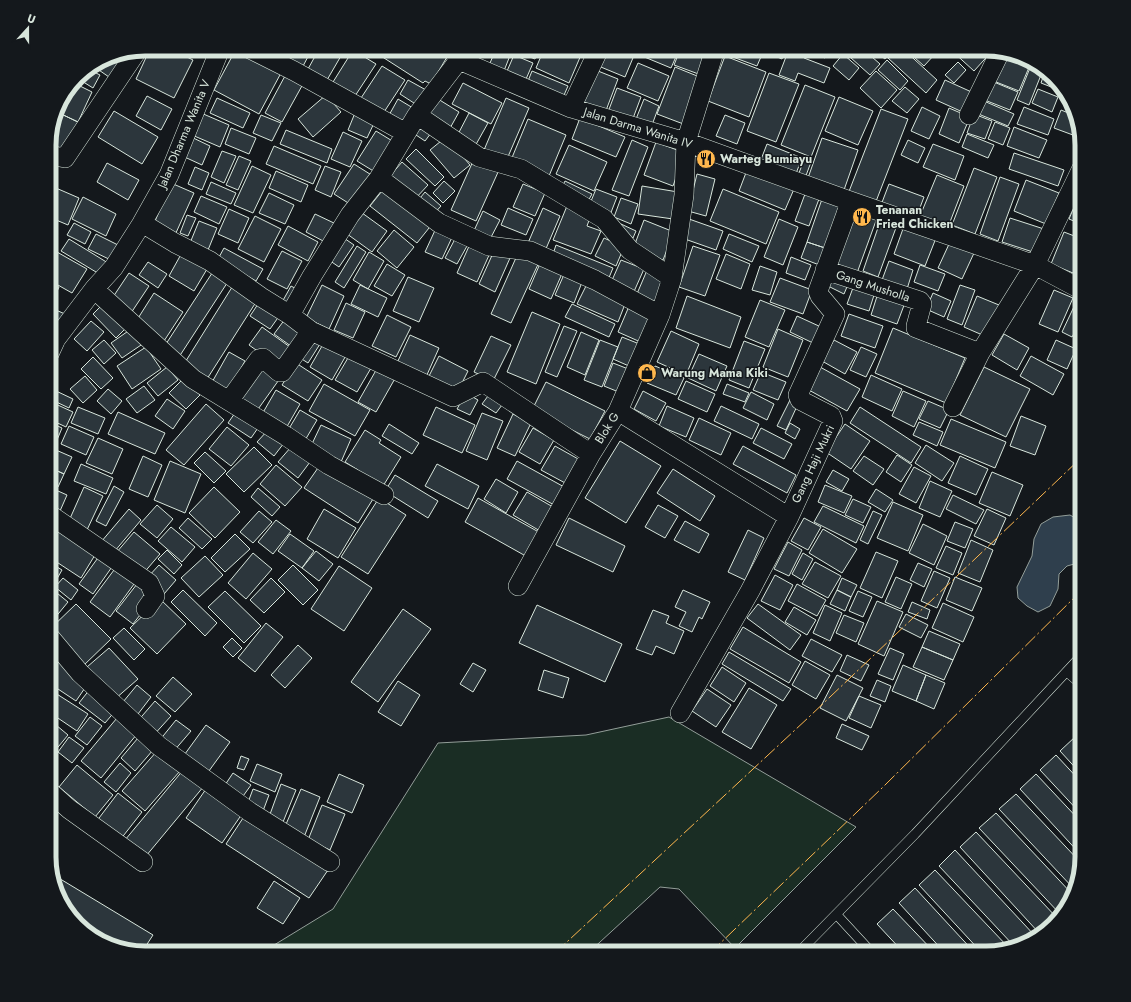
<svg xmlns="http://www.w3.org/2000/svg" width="1131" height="1002" viewBox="0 0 1131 1002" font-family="Jost,sans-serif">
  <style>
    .green { fill: #1a2d24; stroke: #939e99 }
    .water { fill: #2f3f4d; stroke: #939e99 }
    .building { fill: #2c363c; stroke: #d8e6dc }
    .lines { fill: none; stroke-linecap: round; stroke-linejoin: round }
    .service-casing { stroke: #d8e6dc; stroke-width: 10 }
    .minor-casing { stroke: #d8e6dc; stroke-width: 20 }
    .service { stroke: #14181c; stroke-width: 9 }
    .minor { stroke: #14181c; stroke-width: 19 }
    .power { stroke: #ffb74d; stroke-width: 1; stroke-dasharray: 14 3 2 3; stroke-linecap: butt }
    .labels { text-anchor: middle; stroke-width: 3; stroke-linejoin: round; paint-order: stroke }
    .street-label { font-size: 12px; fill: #d8e6dc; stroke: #14181c }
    .poi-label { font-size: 12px; font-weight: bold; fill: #d8e6dc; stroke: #14181c; text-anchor: start }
    .rim { fill: none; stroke: #d8e6dc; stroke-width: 5 }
  </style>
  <rect width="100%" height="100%" fill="#14181c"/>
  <path class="green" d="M669,717L856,827L735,948L679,889L660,887L588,953H261L333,909L438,743L586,735Z"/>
  <path class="water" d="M1070,515L1082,522V558L1078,563L1067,566L1059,574L1058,589L1050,606L1038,612L1027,606L1018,598L1017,587L1032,556L1034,539L1041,524L1053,517Z"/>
  <path class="building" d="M150,49H171L193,60L174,98L136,79Z
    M236,49L281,73L259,114L214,90Z
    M281,49H312L302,68L278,55Z
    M319,49H345L327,80L308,69Z
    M370,49H443L447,57L431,84L425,81L423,83Z
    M496,49H502L511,53L502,76L487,70Z
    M524,49H539L535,59L522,54Z
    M544,49H568L581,55L569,83L536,68Z
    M603,49H624L635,53L625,77L596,65Z
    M645,49H672L678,52L671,68L642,56Z
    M733,49H756L763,52L757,66L730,56Z
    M766,49H786L782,59L765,52Z
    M789,49L805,55L804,58L830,68L824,83L798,73L795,81L779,75Z
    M804,49H828L825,58Z
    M841,49H863L880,64L870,75Z
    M871,49H892L885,59Z
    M896,49H903L937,80L926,93L888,58Z
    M905,49H930L935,54L924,66Z
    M951,49H986L993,50L974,71L951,50Z
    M353,50L376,64L355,96L333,82Z
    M680,50L710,61L704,76L674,65Z
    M121,54L123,56L109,77L93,66L108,56Z
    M843,54L859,68L849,80L833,66Z
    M1001,54L1030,65L1019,91L991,80Z
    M514,55L533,63L523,86L504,78Z
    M725,56L766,72L749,117L708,101Z
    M887,60L908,81L900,90L878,70Z
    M958,62L966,70L954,83L945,75Z
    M638,63L669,76L658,101L627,88Z
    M1032,63L1043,70L1029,105L1017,100Z
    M382,66L405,80L384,112L361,98Z
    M675,67L702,78L686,125L657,114Z
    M88,69L100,75L93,88L77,78L82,73Z
    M593,69L618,79L605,113L579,103Z
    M532,71L568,86L561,102L526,86Z
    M876,71L897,90L881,108L860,88Z
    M1045,71L1054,77L1064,92L1041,83Z
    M769,73L799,84L776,142L747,131Z
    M286,74L303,84L282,122L265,113Z
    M408,80L426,90L417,105L400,94Z
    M945,80L976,94L967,114L936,100Z
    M989,80L1018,92L1010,110L982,99Z
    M74,83L92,92L78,122L57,112L59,102Z
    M463,83L502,103L491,124L452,104Z
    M805,85L835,97L811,157L781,145Z
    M905,87L919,99L907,113L892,101Z
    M617,88L641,97L632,121L608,112Z
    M1038,89L1058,97L1052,112L1032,103Z
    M326,95L341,112L313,137L298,119Z
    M147,96L172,109L161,130L136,116Z
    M839,97L873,111L858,145L825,131Z
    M217,98L250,113L243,128L210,113Z
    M506,98L529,108L507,159L484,150Z
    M977,98L1014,114L1008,126L971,111Z
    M398,99L413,108L403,126L388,117Z
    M438,99L459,112L449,130L427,117Z
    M644,99L659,106L652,125L636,119Z
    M922,107L940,116L929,139L911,131Z
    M1024,107L1054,119L1048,135L1017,124Z
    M949,108L970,117L959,143L939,134Z
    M881,109L908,119L875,204L848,194Z
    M1061,110L1076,116L1081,138L1054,128Z
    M114,111L158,137L142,164L98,137Z
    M57,112L78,122L61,155L49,149V138Z
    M201,113L229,125L220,147L192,135Z
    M355,113L375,121L367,138L348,130Z
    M469,113L488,123L474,148L456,138Z
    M974,114L992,121L985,139L967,133Z
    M261,115L281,123L272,141L253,133Z
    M725,115L745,123L737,144L716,136Z
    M419,118L434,129L425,141L410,131Z
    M580,118L625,137L616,157L572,139Z
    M528,119L566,135L549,176L511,160Z
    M995,122L1010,128L1003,145L988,139Z
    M1014,127L1047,140L1039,158L1007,146Z
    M231,128L256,138L249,154L225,144Z
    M286,130L332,149L327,163L280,144Z
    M376,131L394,142L375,172L357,161Z
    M343,132L362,141L350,167L331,159Z
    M967,134L994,145L988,158L962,147Z
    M187,135L210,146L202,165L178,154Z
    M446,137L470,165L454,178L430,150Z
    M822,138L858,150L844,190L808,178Z
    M632,140L648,147L629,196L612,190Z
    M908,140L925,148L918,163L901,155Z
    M656,142L685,153L673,186L644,175Z
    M767,144L802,158L795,176L760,162Z
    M933,144L964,156L955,180L923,167Z
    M569,145L607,162L594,191L556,174Z
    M274,146L321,166L313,184L266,164Z
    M416,149L444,177L435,186L406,159Z
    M222,151L236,156L224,183L211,177Z
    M1014,153L1064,170L1058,186L1009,169Z
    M239,156L251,161L238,190L226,185Z
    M474,159L499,170L476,221L451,210Z
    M804,160L811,162L804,181L797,178Z
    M402,162L428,185L415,199L390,176Z
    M107,163L139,180L128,200L97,182Z
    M354,164L373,176L353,206L334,194Z
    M252,166L271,175L253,213L234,205Z
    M325,166L341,172L331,197L315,190Z
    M195,167L209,173L202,190L188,184Z
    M974,168L997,177L975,234L952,225Z
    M747,170L794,189L785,210L739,191Z
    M276,171L308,185L301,202L269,188Z
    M697,174L715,179L706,216L688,211Z
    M937,175L964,186L948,227L920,216Z
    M1000,177L1019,184L998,241L980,234Z
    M1026,180L1059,193L1046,224L1014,211Z
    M444,181L455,191L443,203L433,193Z
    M565,181L592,194L586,205L560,191Z
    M1082,181V205L1074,202Z
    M211,182L236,193L231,204L206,194Z
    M171,183L194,193L175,235L153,226Z
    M523,184L545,193L535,216L513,207Z
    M889,184L924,197L916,218L881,205Z
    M49,185L79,198L68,225L49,217Z
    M386,186L433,223L417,243L370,206Z
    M642,186L678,192L673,219L638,214Z
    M596,189L617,197L610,215L589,206Z
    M723,189L779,212L766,244L710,221Z
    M425,192L441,206L432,216L416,203Z
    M269,193L294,205L285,224L259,213Z
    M805,194L819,199L809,226L795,221Z
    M201,196L227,207L219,224L194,212Z
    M83,197L116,214L106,236L72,219Z
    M621,198L638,204L631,224L614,217Z
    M822,199L843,207L828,249L807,242Z
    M567,206L591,215L587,226L601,231L591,254L553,240Z
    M1074,207L1082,210V234L1078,233L1081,224L1069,219Z
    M508,208L533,219L526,235L501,225Z
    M543,208L560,216L545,251L528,243Z
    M229,209L249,218L238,243L218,234Z
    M358,210L387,231L372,252L343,231Z
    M855,210L877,218L857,273L836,266Z
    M483,211L500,220L488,243L472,235Z
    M315,214L336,224L327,243L306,232Z
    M187,215L196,218L188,236L180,233Z
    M255,216L281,229L264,262L238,249Z
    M1010,218L1044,229L1036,253L1002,242Z
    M689,219L723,231L716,250L682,238Z
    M779,219L798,227L783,265L764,257Z
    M881,219L897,225L878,277L863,271Z
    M644,220L674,232L663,260L633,249Z
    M199,221L217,228L208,250L190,243Z
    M74,223L91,232L85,244L67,235Z
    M621,224L636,231L633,238L618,232Z
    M288,226L318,242L308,261L278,245Z
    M437,226L454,233L442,259L425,252Z
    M904,226L936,238L925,266L894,254Z
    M394,230L414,247L397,268L377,251Z
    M1064,232L1082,239V252L1073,273L1051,264Z
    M96,234L122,247L115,262L88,249Z
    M729,234L759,246L752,262L723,249Z
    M341,236L354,245L339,267L326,258Z
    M49,237L56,241L49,256Z
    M604,238L624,247L616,266L595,256Z
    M69,239L108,263L101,275L61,251Z
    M455,239L467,246L457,264L445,258Z
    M807,242L828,249L822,266L801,258Z
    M950,242L974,253L962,279L938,268Z
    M470,244L490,253L477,282L457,273Z
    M556,245L613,268L608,280L552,257Z
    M357,246L366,252L344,288L335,282Z
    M693,246L720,255L705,296L679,287Z
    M224,248L263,269L256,281L218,259Z
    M184,249L210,264L194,291L169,276Z
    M282,251L302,261L287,289L267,279Z
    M494,251L510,258L495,292L479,284Z
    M519,251L540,260L511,323L491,314Z
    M57,252L87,269L72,293L49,280V264Z
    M369,252L384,261L368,289L353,280Z
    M726,254L750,264L741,289L716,279Z
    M791,257L811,265L805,280L786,273Z
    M542,259L564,269L551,299L529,289Z
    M621,260L644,269L632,296L609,287Z
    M889,261L913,270L907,289L882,280Z
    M148,262L167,274L158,288L139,275Z
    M1082,263V275L1078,274Z
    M387,264L405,275L392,296L374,286Z
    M920,265L945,274L938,291L914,282Z
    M760,266L777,272L770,295L752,290Z
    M216,267L231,277L179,357L164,347Z
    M648,268L668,277L656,305L636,296Z
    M566,270L584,277L574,303L555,295Z
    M129,273L149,286L131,313L111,300Z
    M833,274L849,282L844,294L828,286Z
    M408,277L434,288L419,322L393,311Z
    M780,278L812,290L803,314L770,302Z
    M588,282L627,299L618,322L577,304Z
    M49,283L59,287L52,303L49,302Z
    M234,284L258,299L207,379L184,364Z
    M322,285L344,296L329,329L306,318Z
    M360,285L387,298L378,317L351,304Z
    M854,285L875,292L869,311L847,304Z
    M960,285L975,290L962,325L947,319Z
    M291,286L302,292L292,310L281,304Z
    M879,290L906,300L897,324L871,315Z
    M1054,290L1073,298L1058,332L1039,324Z
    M154,293L183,312L164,341L135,323Z
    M933,293L951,301L944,317L926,309Z
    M687,296L741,317L730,348L676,328Z
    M977,296L999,305L987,337L964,327Z
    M1079,296L1082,298V319L1072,337L1062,332Z
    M262,298L282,312L270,329L250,316Z
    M760,300L785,310L769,347L745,337Z
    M106,301L129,325L116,338L93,314Z
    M346,303L365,312L353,338L334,330Z
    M572,304L615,324L609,337L565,317Z
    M630,304L657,316L645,344L618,332Z
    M49,307L65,314L59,326L49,321Z
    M532,312L560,324L536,384L507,372Z
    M849,314L883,326L875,348L841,336Z
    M288,315L308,330L295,349L274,334Z
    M387,315L411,327L396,357L372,346Z
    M797,316L821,327L813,343L790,332Z
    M91,321L104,332L87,351L74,339Z
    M564,326L577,331L557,377L545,372Z
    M134,327L144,343L122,358L111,343Z
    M262,327L290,347L277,365L249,345Z
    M893,328L965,358L946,403L875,373Z
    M778,329L803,340L788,377L763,367Z
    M671,331L699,344L686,375L657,362Z
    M581,332L599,340L585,375L567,367Z
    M1004,334L1029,348L1017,370L992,355Z
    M410,335L439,348L426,377L397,363Z
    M491,336L511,345L493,381L474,372Z
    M308,337L320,344L308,363L297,356Z
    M622,337L647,347L638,370L613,359Z
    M326,339L348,352L332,380L310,367Z
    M104,340L116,353L104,364L92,350Z
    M600,340L618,347L602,387L584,380Z
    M834,340L857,352L845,374L822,361Z
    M1056,340L1076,349L1067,369L1047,360Z
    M744,341L765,349L749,388L729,380Z
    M146,347L161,369L132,389L117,366Z
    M861,347L877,354L866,377L850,370Z
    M352,351L374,363L357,392L335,380Z
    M229,352L245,361L227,393L211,384Z
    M699,354L727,366L716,391L688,378Z
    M439,356L468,371L456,395L427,380Z
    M1031,356L1064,374L1053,395L1020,376Z
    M93,357L113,378L101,389L81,369Z
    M261,363L281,377L256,412L236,399Z
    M296,363L322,380L308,401L282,385Z
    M613,363L636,372L626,395L604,386Z
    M379,365L397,375L376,412L358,402Z
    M655,366L684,378L676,395L647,383Z
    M167,367L178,380L158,396L147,383Z
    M820,367L860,389L847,411L807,389Z
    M984,367L1030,389L1006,437L960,415Z
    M761,372L786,382L778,400L753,390Z
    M871,375L902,389L892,411L862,397Z
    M85,376L97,390L83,403L70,389Z
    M183,379L200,395L186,409L169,393Z
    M686,381L715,394L707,412L678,399Z
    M546,382L605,411L590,439L532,410Z
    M324,384L370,410L355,436L309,411Z
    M727,384L749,393L745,402L723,394Z
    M144,386L155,400L137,413L126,399Z
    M108,389L122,401L111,414L97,401Z
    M54,390L73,399L69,408L50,399Z
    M276,390L300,404L285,430L261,416Z
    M643,391L666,403L656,421L634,409Z
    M903,391L926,401L914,427L892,416Z
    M491,392L505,401L496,413L482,404Z
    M751,392L774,404L767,420L743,408Z
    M466,393L478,400L470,415L457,409Z
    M167,399L185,411L173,429L155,416Z
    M790,400L798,404L786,430L777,426Z
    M49,401L73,412L66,427L49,419Z
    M928,401L949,410L940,428L919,419Z
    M206,404L224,420L184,465L166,450Z
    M667,406L694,418L686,437L659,426Z
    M721,406L759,424L752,439L714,421Z
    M78,407L105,418L98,434L71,423Z
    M436,407L475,425L462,453L423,435Z
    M860,407L921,447L911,463L850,423Z
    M237,410L260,425L251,438L228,423Z
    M300,410L317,420L304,442L287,432Z
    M118,412L165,433L155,454L108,434Z
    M482,413L503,421L487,460L466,451Z
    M513,414L531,423L515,456L497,448Z
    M1021,416L1046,426L1035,455L1010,446Z
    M699,418L731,433L721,455L689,440Z
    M951,419L1006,442L995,468L940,445Z
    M49,422L62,428L57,440L49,437Z
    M919,422L943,432L937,446L913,435Z
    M790,423L800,429L795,439L785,433Z
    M389,424L419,443L412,454L382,436Z
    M845,424L870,441L851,469L826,452Z
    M321,425L351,439L341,462L310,448Z
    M69,426L94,437L86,455L61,444Z
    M227,427L249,445L231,466L209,449Z
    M533,428L554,440L540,464L519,452Z
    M761,428L792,444L784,459L753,443Z
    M268,430L284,443L274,456L257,442Z
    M365,430L381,440L379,443L401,457L380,491L355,475L358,470L345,462Z
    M98,438L123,449L112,474L86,463Z
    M620,441L661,466L626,523L585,498Z
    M926,445L954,463L942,481L915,463Z
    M555,446L580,460L567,484L541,470Z
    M743,446L796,475L787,493L733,464Z
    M49,447L72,457L64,474L49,467Z
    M254,447L272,465L244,492L226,474Z
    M291,447L310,462L298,478L278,462Z
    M205,452L226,471L214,483L194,463Z
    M897,455L912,465L901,482L886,472Z
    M143,456L162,465L148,497L129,489Z
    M864,456L884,469L873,485L853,471Z
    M960,456L988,469L976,495L948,483Z
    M170,461L201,474L185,513L154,500Z
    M517,461L566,488L556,506L507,479Z
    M81,464L113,478L106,494L74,481Z
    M437,464L479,486L468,509L425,486Z
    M276,465L302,487L285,506L260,484Z
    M320,465L373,499L358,523L304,488Z
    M49,467L64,474L58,487L49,483Z
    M914,467L931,476L916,503L899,494Z
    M673,469L715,496L700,521L657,493Z
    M833,470L849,479L842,491L826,482Z
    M992,472L1023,485L1010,516L979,503Z
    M395,475L438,501L428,518L385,491Z
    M496,479L518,492L506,513L484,499Z
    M930,481L952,491L940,517L919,508Z
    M825,485L852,496L844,513L818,502Z
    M114,486L124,492L106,526L96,521Z
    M49,487L67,495L60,511L49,506Z
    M84,487L103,496L86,532L68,523Z
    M214,487L240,512L215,538L189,513Z
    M258,488L280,507L272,516L251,497Z
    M876,489L893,500L885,512L868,502Z
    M527,492L553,507L540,531L513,515Z
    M953,495L984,510L976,524L946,509Z
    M379,498L406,515L368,574L341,557Z
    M478,498L544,535L531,559L465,522Z
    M853,499L871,507L863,523L845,515Z
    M893,502L923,515L908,551L877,538Z
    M157,505L173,519L157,538L140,524Z
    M658,505L678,516L665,538L645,527Z
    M823,506L864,526L856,543L814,522Z
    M129,509L141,520L114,552L101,542Z
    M324,509L356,528L338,558L307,539Z
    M987,509L1006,518L994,545L974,536Z
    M259,511L272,522L253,543L240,532Z
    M873,511L882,515L868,544L860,540Z
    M188,518L212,539L202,549L179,528Z
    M569,518L625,546L613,572L556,545Z
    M804,518L821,527L808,550L791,541Z
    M276,520L291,531L273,554L258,542Z
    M685,521L709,534L699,553L674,540Z
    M955,522L973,529L965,548L947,541Z
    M56,524L98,550L81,578L49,557V535Z
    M923,524L947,536L934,565L909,553Z
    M171,527L195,547L182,562L158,541Z
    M823,529L857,549L842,573L809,553Z
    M748,530L764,538L745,580L728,572Z
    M134,532L160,554L142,575L116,553Z
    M235,534L250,549L225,572L211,558Z
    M290,534L314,551L302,568L278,551Z
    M971,540L993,550L980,582L958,573Z
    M788,542L802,550L789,576L774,569Z
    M946,546L962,553L953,575L936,568Z
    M167,550L182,565L174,574L158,559Z
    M316,551L333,564L319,581L302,568Z
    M876,552L898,561L882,598L860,588Z
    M253,553L272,569L246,599L228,583Z
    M803,553L813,559L802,580L792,574Z
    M100,555L114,564L93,594L79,584Z
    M205,556L223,575L199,597L181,578Z
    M49,562L62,570L54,584L49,581Z
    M815,562L841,576L828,598L802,584Z
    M918,563L932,569L924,587L910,580Z
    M159,565L176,580L164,594L147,578Z
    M293,565L318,590L303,605L278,580Z
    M117,566L137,580L110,617L90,602Z
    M339,566L372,588L344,631L311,609Z
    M934,571L950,578L937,608L921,601Z
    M775,575L793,585L780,610L761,601Z
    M896,577L912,584L901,609L885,602Z
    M955,577L982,588L972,611L946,600Z
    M63,578L78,590L71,600L55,587Z
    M271,578L285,592L264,613L250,600Z
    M842,578L857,585L851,597L837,590Z
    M137,584L154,597L133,624L116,611Z
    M797,584L826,600L817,616L788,601Z
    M52,589L68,602L49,625V592Z
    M183,590L217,623L205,636L171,602Z
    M683,590L710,602L702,619L699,617L692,632L679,626L686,612L675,607Z
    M837,590L851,597L845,611L830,604Z
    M225,591L261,626L244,643L208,607Z
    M858,591L872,597L863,617L849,611Z
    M160,599L186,624L157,654L130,628Z
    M877,601L903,612L884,656L858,644Z
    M912,602L930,610L927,619L908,612Z
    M943,603L974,617L963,642L932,628Z
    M76,604L111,639L83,666L49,630Z
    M758,604L801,635L790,650L747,618Z
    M537,605L622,644L605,682L519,643Z
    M825,605L842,613L830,641L813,633Z
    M794,607L816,620L807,635L785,622Z
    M403,609L431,629L378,702L351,682Z
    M653,610L669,616L666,623L684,631L674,654L656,646L652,655L636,649Z
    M906,614L928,625L921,638L899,627Z
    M844,615L864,623L856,642L836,633Z
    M266,623L283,637L255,672L238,658Z
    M743,627L801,662L789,683L730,649Z
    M124,628L145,649L134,660L113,638Z
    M929,631L960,644L953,660L922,647Z
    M232,638L242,648L233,657L223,647Z
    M811,639L842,655L832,672L802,656Z
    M298,645L312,658L285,688L271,675Z
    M49,646L59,653L49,665Z
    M922,647L953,660L944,680L913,667Z
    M109,648L138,679L115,699L87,667Z
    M890,648L904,654L893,680L878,674Z
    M729,652L791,689L783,701L722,664Z
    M847,655L869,665L861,681L840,671Z
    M57,661L89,682L76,701L49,683V671Z
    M805,661L830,675L816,699L792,685Z
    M473,663L486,670L473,692L460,684Z
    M903,665L926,675L916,701L892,691Z
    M722,667L746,683L734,702L710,686Z
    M544,670L569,678L563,698L538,690Z
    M837,675L863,688L846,721L820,708Z
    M926,675L945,683L934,709L916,701Z
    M173,677L192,694L175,712L156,696Z
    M877,680L891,686L885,702L870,696Z
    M398,681L420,695L401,726L378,712Z
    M137,685L151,697L138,714L123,702Z
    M749,688L777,705L751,749L722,732Z
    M49,689L88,714L77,731L49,712Z
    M90,689L116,710L105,723L79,703Z
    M707,689L731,705L716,727L692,711Z
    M859,696L881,705L871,728L849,718Z
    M155,701L171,716L152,737L136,723Z
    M90,717L102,726L87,745L75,736Z
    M117,718L137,734L101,778L81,761Z
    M50,720L68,735L49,758V722Z
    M176,720L191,731L173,752L159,741Z
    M842,724L869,736L862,750L836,738Z
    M206,725L230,742L206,775L182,758Z
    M1076,736L1082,743V775L1060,751Z
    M69,737L84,748L72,763L58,752Z
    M138,738L153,750L135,771L121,758Z
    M157,751L180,771L145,811L122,791Z
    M1056,755L1082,783V815L1040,770Z
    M241,756L249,759L244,770L237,768Z
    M120,763L131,773L116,792L104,782Z
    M257,764L282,774L275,792L250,781Z
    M77,765L113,795L95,817L59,787Z
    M184,769L204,786L146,856L125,840Z
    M233,773L251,785L241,799L223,788Z
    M339,774L364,785L352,813L327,802Z
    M1036,774L1082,823V856L1020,789Z
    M281,784L296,790L283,822L269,817Z
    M206,789L242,814L222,843L186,818Z
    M253,789L269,795L263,811L247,805Z
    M301,789L320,797L304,837L284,829Z
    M118,793L142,812L120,840L96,822Z
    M1016,794L1082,864L1075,890L999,809Z
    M322,805L345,814L330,850L308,840Z
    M996,813L1074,896L1061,915L979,828Z
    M245,815L328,870L309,898L226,844Z
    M976,832L1058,919L1054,925L1040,934L960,847Z
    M955,850L1036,937L1023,946L1015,947L939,866Z
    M935,870L1009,948L982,953L919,885Z
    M52,874L153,935L142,952L108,946L77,925L59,899Z
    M274,881L300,898L283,924L257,908Z
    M915,888L975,953H945L899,903Z
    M893,909L935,953H904L877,924Z"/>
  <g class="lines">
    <defs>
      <path id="service" d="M1067,672L1082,685
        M837,915L872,953
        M798,953L915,834L1082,655"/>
      <path id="minor" d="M250,49L294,71L406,133
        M452,49L459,60L571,108L686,142L850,201L1035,265L1082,290
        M571,108L599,49
        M417,115L479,157L521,169L604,219L630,250L672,278
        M969,115L1000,52
        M49,155L65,158L137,51
        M379,178L439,223L489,246L530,251L595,280L660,315
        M142,223L175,243L210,261L261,297L290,315
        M825,270L920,301L922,304L916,326V328L980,353
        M94,289L193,379L286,436L329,465L384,495
        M311,331L453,397L483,382L591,454L618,411L660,315L672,278L684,195L686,142L715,49
        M49,354L56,339L94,289L114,267L142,223L169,175L220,49
        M229,401L259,359L263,358L279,372H282L311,331L290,315L312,276L350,215L379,178L417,115L459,60
        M953,407L980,353L1035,265L1082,168
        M618,411L789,517
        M49,514L149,583L155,596L146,609
        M518,586L591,454
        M49,636L80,673L159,746L250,812L330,862
        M680,713L750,591L789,517L833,421L831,416L800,400L798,395L835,314L820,296L818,291L846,214L850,201
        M49,791L69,809L143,862"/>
    </defs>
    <use href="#service" class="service-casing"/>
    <use href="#minor" class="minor-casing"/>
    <use href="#service" class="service"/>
    <use href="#minor" class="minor"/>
    <path class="power" d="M555,953L809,717L1082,457
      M710,953L882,788L1082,590"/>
  </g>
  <defs>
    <symbol id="restaurant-disc" viewBox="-11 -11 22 22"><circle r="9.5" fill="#ffb74d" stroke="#14181c"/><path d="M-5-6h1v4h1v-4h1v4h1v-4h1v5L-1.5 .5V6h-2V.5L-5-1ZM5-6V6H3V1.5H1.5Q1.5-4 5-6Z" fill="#111"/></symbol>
    <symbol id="shop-disc" viewBox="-11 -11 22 22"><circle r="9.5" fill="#ffb74d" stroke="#14181c"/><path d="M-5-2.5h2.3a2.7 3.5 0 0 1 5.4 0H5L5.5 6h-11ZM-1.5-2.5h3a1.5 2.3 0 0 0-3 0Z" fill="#111"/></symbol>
  </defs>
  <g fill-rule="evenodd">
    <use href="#restaurant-disc" x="695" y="148" width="22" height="22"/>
    <use href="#restaurant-disc" x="851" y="206" width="22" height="22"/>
    <use href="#shop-disc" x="636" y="362" width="22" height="22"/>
  </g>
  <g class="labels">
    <g class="street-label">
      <text transform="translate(638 128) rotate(17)" y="4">Jalan Darma Wanita IV</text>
      <text transform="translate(184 134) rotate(-67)" y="4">Jalan Dharma Wanita V</text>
      <text transform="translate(873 286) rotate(18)" y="4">Gang Musholla</text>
      <text transform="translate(607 428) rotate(-58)" y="4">Blok G</text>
      <text transform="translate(813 464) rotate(-65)" y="4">Gang Haji Mukri</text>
    </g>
    <g class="poi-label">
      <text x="720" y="163">Warteg Bumiayu</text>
      <text x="876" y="214">Tenanan<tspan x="876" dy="14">Fried Chicken</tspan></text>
      <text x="661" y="377">Warung Mama Kiki</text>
    </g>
  </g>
  <path d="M0 0H1131V1002H0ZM145 56H986A89 89 0 0 1 1075 145V857A89 89 0 0 1 986 946H145A89 89 0 0 1 56 857V145A89 89 0 0 1 145 56Z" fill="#14181c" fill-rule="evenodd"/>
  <path class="rim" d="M145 56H986A89 89 0 0 1 1075 145V857A89 89 0 0 1 986 946H145A89 89 0 0 1 56 857V145A89 89 0 0 1 145 56Z"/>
  <g transform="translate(28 28) rotate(21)" stroke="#14181c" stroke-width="3" paint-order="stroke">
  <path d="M0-3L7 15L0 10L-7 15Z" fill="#d8e6dc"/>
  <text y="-6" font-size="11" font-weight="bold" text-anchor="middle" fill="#d8e6dc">U</text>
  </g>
</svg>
